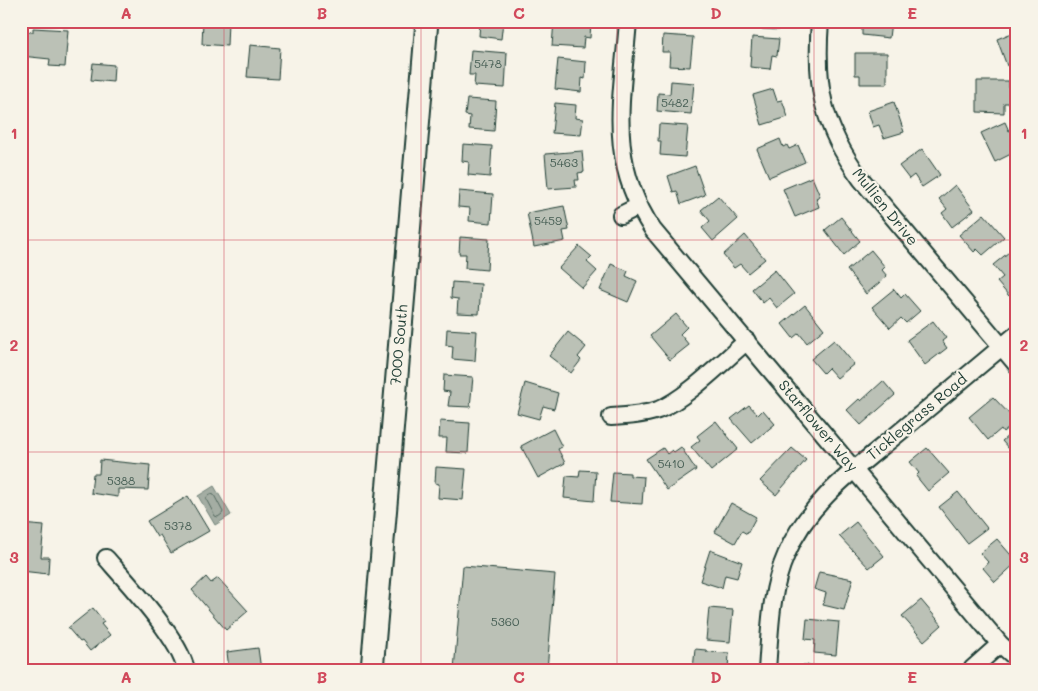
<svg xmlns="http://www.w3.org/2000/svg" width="1038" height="691" viewBox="0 0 1038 691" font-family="Mali,sans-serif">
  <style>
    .water { fill: #a4ada3; stroke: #6f8077 }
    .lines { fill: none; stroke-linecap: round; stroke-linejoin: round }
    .shore { stroke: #546a60; stroke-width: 1 }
    .building { fill: #bbc1b6; stroke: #1f3d34 }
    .minor-casing { stroke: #1f3d34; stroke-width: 20 }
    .tertiary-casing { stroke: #1f3d34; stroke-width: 25 }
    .minor { stroke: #f7f3e8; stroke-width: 16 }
    .tertiary { stroke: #f7f3e8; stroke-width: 21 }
    .grid { fill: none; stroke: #d1495b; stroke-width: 1; stroke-opacity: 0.55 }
    .labels { text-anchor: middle; stroke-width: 4.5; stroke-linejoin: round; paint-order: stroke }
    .number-label { font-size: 12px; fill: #465e54 }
    .street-label { font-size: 15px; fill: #1f3d34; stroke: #f7f3e8 }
    .neatline { fill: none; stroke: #d1495b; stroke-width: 2 }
    .grid-label { font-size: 16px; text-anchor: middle; font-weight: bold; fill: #d1495b }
  </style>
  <rect width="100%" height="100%" fill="#f7f3e8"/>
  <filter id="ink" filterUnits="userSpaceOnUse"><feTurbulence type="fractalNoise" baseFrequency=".02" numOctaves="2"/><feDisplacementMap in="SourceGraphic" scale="10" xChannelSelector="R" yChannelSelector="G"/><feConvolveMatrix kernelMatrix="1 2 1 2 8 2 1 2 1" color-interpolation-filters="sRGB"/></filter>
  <g filter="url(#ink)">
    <path class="water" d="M214,486L231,515L215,525L198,496Z"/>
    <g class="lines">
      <path class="shore" d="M211,494L214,495L223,512L222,514L218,517L215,516L206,499L207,497Z"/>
    </g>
    <path class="building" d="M203,21H228L227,46L202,44Z
      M473,21H503L501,39L479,36L480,23Z
      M554,21H591L590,38L584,37L583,48L552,46Z
      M761,21H780L779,30L762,29Z
      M857,21H891L889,38L862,35V27L857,26Z
      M33,28L68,30L65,67L49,66L50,59L21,56V31L33,32Z
      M1017,31V62L1007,66L997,39Z
      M663,35L693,37L690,67L669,66L670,52H662Z
      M752,37L779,39L777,56L772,55L770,69L750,67Z
      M250,45L280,48L278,79L247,77Z
      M471,50L507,53L505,88L474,86L475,75H469Z
      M855,53H887V84H860V75H855Z
      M558,59L586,62L585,79L582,78L581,92L555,89Z
      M93,63L114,65L113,82L91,80Z
      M671,81L694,83L691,114L657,111L658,93L670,94Z
      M977,81H1009V103H1004V113L977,112Z
      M773,89L777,101L782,100L788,117L762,125L753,95Z
      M467,99L496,101L494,131L469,129L470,116L465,115Z
      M894,102L904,132L884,138L879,125L873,127L868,111Z
      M555,103L576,105L575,118L583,119L581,135L552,133Z
      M1005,122L1009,131L1015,128L1017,132V151L995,162L981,133Z
      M659,124L688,126L685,157L660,155L661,141H658Z
      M780,139L783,147L787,145L789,149L798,145L805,162L769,177L757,149Z
      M463,144L492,146L490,177L468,175L469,162L462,161Z
      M922,149L940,175L922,187L914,175L909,179L899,166Z
      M582,151L584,172L578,173L579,180H575L576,187L548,189L545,154Z
      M695,166L705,195L681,204L677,191L673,192L668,176Z
      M812,177L820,196L816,198L819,207L795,217L783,189Z
      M955,185L974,210L952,227L942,213L947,209L939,199Z
      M459,191L493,194L491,223L469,221L470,208L458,207Z
      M718,196L738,219L713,241L702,228L710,221L701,210Z
      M564,206L569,230L563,231L565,241L534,247L527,213Z
      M984,214L1004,237L983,255L977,249L974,252L959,235Z
      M841,217L860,241L844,255L825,230Z
      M745,235L765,259L748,273L740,264L734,268L723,255Z
      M460,237L489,239L487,270L465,268L466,254H459Z
      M579,246L592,257L587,262L597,271L582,288L559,268Z
      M1014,248L1017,252V290L1009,296L997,282L1003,277L993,265Z
      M871,250L885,267L882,270L887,276L866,294L847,270Z
      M611,264L628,271L626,276L637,281L628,302L600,290Z
      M775,270L794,294L777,308L769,298L763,303L752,289Z
      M452,282L481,284L479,314L457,313L458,299L451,298Z
      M894,289L901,298L905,294L920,311L906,323L901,318L890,328L872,307Z
      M805,305L824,329L807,343L799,333L793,338L782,324Z
      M676,314L687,327L680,334L689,345L670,360L650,336Z
      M933,321L946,338L942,341L947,348L925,365L907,340Z
      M447,329L477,331L475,361L452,359L453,346L446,345Z
      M568,332L586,347L578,357L581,360L571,373L549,356Z
      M834,340L854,364L837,378L828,368L823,373L811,359Z
      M444,375L473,377L470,407L448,406L450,392L443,391Z
      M883,381L895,395L861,425L847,410L859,399L861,401Z
      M525,383L558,393L554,409L543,406L539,419L517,413Z
      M993,397L1016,421L1003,432L1001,429L988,440L969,417Z
      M749,405L758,415L763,410L775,424L752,443L731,419Z
      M440,421L470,423L468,453L446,452L447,438H439Z
      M716,421L738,449L711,471L691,447L700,440L697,436Z
      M1017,428V458L1002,441Z
      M553,429L562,447L558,449L565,463L538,478L521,446Z
      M681,447L696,470L667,490L646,459L663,448L667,454L672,450L674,452Z
      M792,448L806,460L776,495L760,481Z
      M927,448L949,473L928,491L916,476L919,473L910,462Z
      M100,460L150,465L148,490L118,489V497L91,493L93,474H99Z
      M436,467L466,469L463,500L438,498L439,484L435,483Z
      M580,470L596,471L594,501L564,498L566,476L579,477Z
      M613,472L630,473V476L644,477L642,504L610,502Z
      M958,492L987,528L967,543L939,507Z
      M188,496L209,531L171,553L160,535L157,537L147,521Z
      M731,503L756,517L747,534L742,531L735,543L715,532Z
      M856,522L884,556L869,568L839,536Z
      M21,524L44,526L41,557H49L48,574L21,571Z
      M997,539L1017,562L995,582L983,568L988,562L980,553Z
      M710,550L742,562L737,578L725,575L722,588L700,581Z
      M463,566L555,574L547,670H454Z
      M819,572L853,579L844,610L823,605L826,593L814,589Z
      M206,577L211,583L218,578L248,611L226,630L192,590Z
      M921,600L942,625L924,641L902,616Z
      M93,608L104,622L101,624L110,635L90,651L82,641L80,642L68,628Z
      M709,608L733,610L730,642L706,640Z
      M807,619L839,622L836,655L814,653L815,640L805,639Z
      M258,648L261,670H238V668L229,669L227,652Z
      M695,649L706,650L707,652L729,653L728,670H693Z
      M803,665L835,666V670H803Z"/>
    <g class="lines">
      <defs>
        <path id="minor" d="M628,21C622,101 606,159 653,230L1000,644L1017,659
          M820,21C815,86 822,126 861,179L1017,365
          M621,215L639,206
          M611,417C627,416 643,415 658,410C686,399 723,361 747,341
          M106,558C128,583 180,639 186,670
          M972,669L1000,644
          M767,670C770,631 770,591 786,555C808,501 858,467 901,431C939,399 978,367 1017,334"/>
        <path id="tertiary" d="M372,670L427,21"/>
      </defs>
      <use href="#minor" class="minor-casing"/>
      <use href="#tertiary" class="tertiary-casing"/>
      <use href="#minor" class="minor"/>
      <use href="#tertiary" class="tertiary"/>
    </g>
  </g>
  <path class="grid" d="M224,21V670M421,21V670M617,21V670M814,21V670M21,240H1017M21,452H1017"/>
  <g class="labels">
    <g class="number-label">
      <text x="488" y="68">5478</text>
      <text x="675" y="107">5482</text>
      <text x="564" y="167">5463</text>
      <text x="548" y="225">5459</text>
      <text x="671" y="468">5410</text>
      <text x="121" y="485">5388</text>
      <text x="178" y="530">5378</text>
      <text x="505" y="626">5360</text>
    </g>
    <g class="street-label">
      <text transform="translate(885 207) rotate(51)" y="5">Mullien Drive</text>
      <text transform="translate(399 345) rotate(-85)" y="5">7000 South</text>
      <text transform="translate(917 417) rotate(-40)" y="5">Ticklegrass Road</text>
      <text transform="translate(818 426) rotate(50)" y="5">Starflower Way</text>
    </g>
  </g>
  <rect width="1038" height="691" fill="none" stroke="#f7f3e8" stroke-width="55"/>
  <rect x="28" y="28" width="982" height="636" class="neatline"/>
  <g class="grid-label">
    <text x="126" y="19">A</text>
    <text x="322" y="19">B</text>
    <text x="519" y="19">C</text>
    <text x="716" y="19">D</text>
    <text x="912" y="19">E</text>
    <text x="14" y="139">1</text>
    <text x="1024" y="139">1</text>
    <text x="14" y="351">2</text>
    <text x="1024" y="351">2</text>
    <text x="14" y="563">3</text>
    <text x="1024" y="563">3</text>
    <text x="126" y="683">A</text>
    <text x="322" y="683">B</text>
    <text x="519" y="683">C</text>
    <text x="716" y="683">D</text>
    <text x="912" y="683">E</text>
  </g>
</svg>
